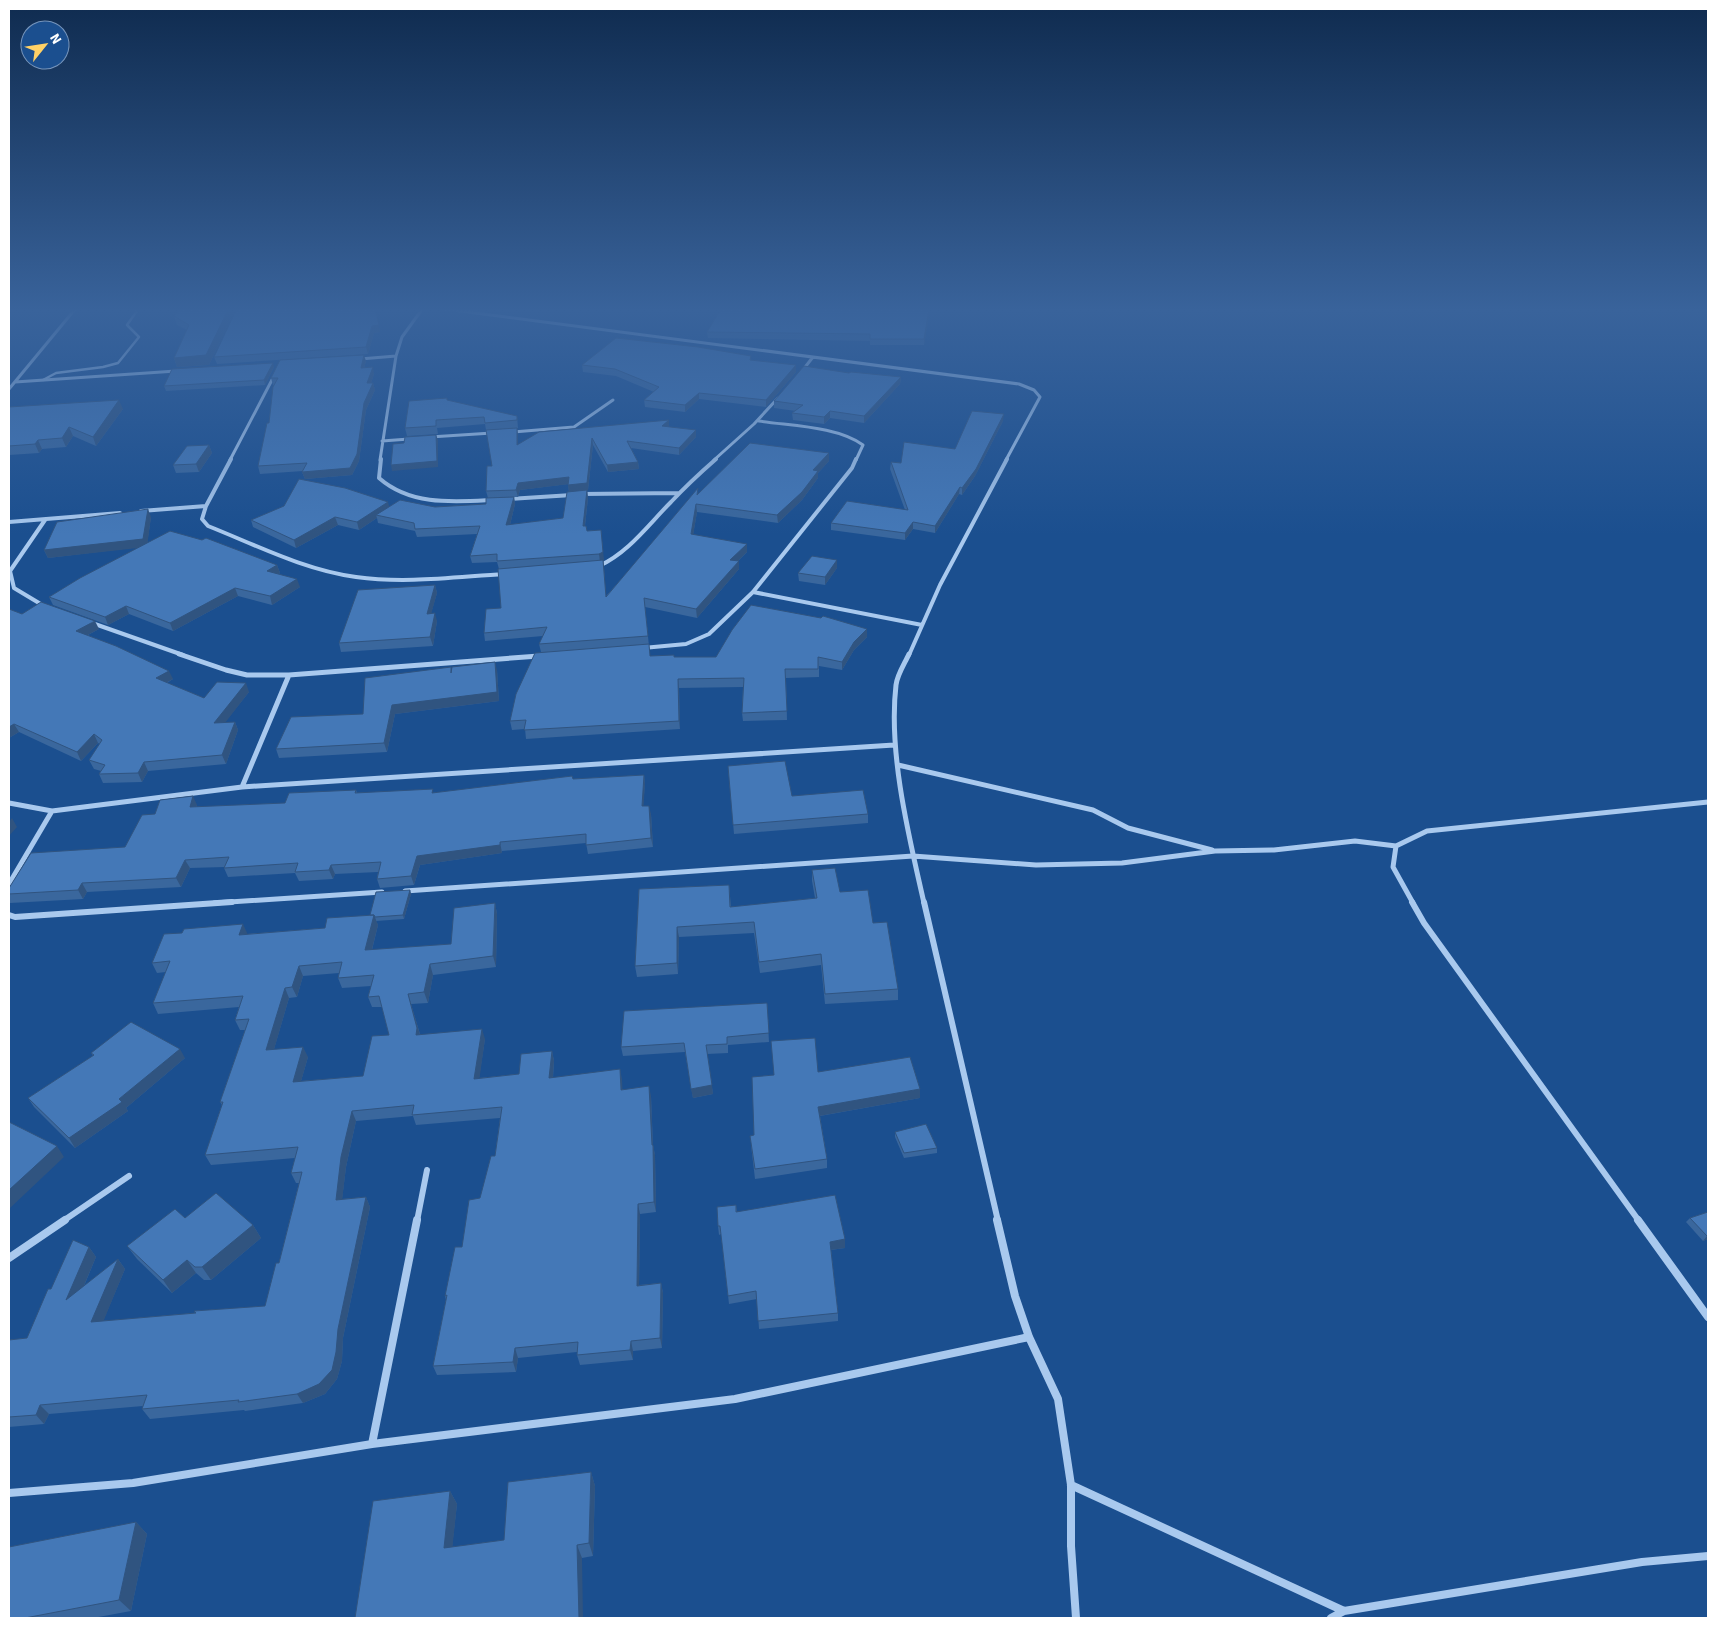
<svg xmlns="http://www.w3.org/2000/svg" width="1717" height="1627" viewBox="0 0 1717 1627" font-family="'Source Sans 3',sans-serif">
  <style>
    .lines { fill: none; stroke-linecap: round; stroke-linejoin: round }
    .service { stroke: #a9c9ee; stroke-width: 2.5 }
    .minor-far4 { stroke: #a9c9ee; stroke-width: 3 }
    .minor-far3 { stroke: #a9c9ee; stroke-width: 4 }
    .minor-far2 { stroke: #a9c9ee; stroke-width: 5 }
    .minor-far1 { stroke: #a9c9ee; stroke-width: 6 }
    .minor { stroke: #a9c9ee; stroke-width: 8 }
    .wall { fill: #3a679d; fill-rule: evenodd }
    .shaded-wall { fill: #305480 }
    .building { fill: #4478b7; stroke: #305480; fill-rule: evenodd }
  </style>
  <rect width="100%" height="100%" fill="#1b4f8f"/>
  <g class="lines">
    <path class="service" d="M43,380L56,373L103,367L118,363L139,337L127,325L139,308"/>
    <path class="minor-far4" d="M438,308L1019,384L1034,390L1040,397L1006,460
      M360,359L396,356
      M802,371L813,357
      M15,382L176,371
      M9,389L76,308
      M759,421C790,426 837,426 863,445L856,460
      M513,432L574,427L613,400
      M430,437L492,433
      M382,441L409,439
      M230,460L274,376
      M380,460L396,356L402,337L423,308
      M714,460L754,424L778,398"/>
    <path class="minor-far3" d="M231,459L206,506L202,519L208,526C256,545 304,570 356,577C405,584 455,577 504,574
      M381,459L379,478C411,506 453,502 493,500
      M581,494L679,493
      M509,499L572,495
      M141,511L206,506
      M9,522L120,513
      M599,566C629,552 648,525 671,502C685,487 700,473 716,459
      M753,592L922,625
      M44,606L14,588L10,571L45,520
      M92,623L183,655
      M643,648L686,644L709,634L753,592L852,468L856,459
      M909,655L940,585L1007,459"/>
    <path class="minor-far2" d="M179,654L226,670L247,675H289L539,656
      M909,654C905,663 897,675 896,685C888,753 909,837 924,903
      M898,765L1093,810L1128,828L1212,850
      M242,787L289,675
      M9,803L52,811L242,787L894,745
      M9,884L52,811
      M405,891L913,856L1036,865L1122,863L1215,851L1274,850L1355,841L1396,846
      M214,903L382,892
      M1413,903L1393,867L1396,846L1427,831L1708,802"/>
    <path class="minor-far1" d="M924,902L998,1221
      M1412,902L1424,923L1639,1221
      M9,915L15,917L232,902
      M63,1221L129,1176
      M417,1221L427,1170"/>
    <path class="minor" d="M417,1220L372,1444L735,1399L1029,1337
      M997,1220L1015,1296L1029,1337L1058,1399L1071,1485V1546L1076,1618
      M1638,1220L1708,1317
      M9,1258L65,1220
      M1071,1485L1344,1611
      M9,1493L133,1483L372,1444
      M1331,1618L1344,1611L1642,1562L1708,1556"/>
  </g>
  <path class="wall" d="M181,308H236L209,365L177,367L174,358L187,330L177,325L174,316Z
    M375,308L380,332L374,333L368,354L217,364L214,357Z
    M929,315L924,345H870V341L708,338L707,332Z
    M751,356V360L796,372L766,407L699,399L685,412L645,407L644,400L654,392L616,376L583,372L582,365Z
    M366,361L364,368L374,374L371,383H373L375,390L366,410L359,461L352,475L305,479L302,472L303,471L260,474L258,466L269,423L274,385H273L271,378Z
    M274,367L265,385L166,391L164,386Z
    M849,373L901,377L900,384L864,423L830,418L824,424L793,420L792,413L796,411L774,408V401Z
    M447,398V400L517,416L518,428L486,430L485,424L437,428L438,434L407,436L405,428Z
    M9,407L123,409L96,446L73,436L66,447L42,449L39,453L9,455Z
    M1003,421L975,476L962,495L959,494L935,533L913,529L905,540L831,530V523L905,510L890,469L891,462L901,463L955,449Z
    M669,427L696,437L679,455L631,448L638,462L639,469L608,472L593,445L588,490H587L588,498L585,526H586L587,531L601,530L606,596L699,493L829,453V461L818,473V478L802,500L778,523L697,512L693,535L747,552L738,561L739,569L697,618L645,607L650,656L674,657H716L867,629V637L854,650L842,670L819,666V677L786,678L787,720L743,721L742,713L743,687L679,688L680,729L526,739L525,729L512,730L510,721L541,652L539,644L543,636L485,641L484,633L501,608L499,569L497,562L472,563L470,556L477,534L417,537L415,531L378,523L377,518L359,530L338,525L296,548L253,527L251,520L390,506L435,507L486,504L488,498L486,491L492,466L517,428L518,444ZM568,484L569,492L563,518L510,525L515,504L514,497H518L520,490Z
    M209,445L212,453L199,472L176,473L173,465Z
    M151,517L147,544L277,565L280,573L279,574L300,587L272,605L238,596L173,631L129,614L108,625L53,605L49,597L140,547L48,558L44,550Z
    M837,568L825,585L799,581L798,573Z
    M435,585L437,593L431,613L437,621L433,646L341,652L339,643Z
    M22,614L99,629L88,635L173,679L167,683L204,698L249,692L225,722H235L238,730L226,764L148,771L142,782L103,783L99,774L101,771L94,769L89,760L100,744L98,743L81,761L19,732L9,738Z
    M497,670L499,701L395,714L387,752L279,758L276,749L363,714L452,671Z
    M728,766L792,796L868,814V823L734,834Z
    M644,775L645,784L643,806L651,814L653,847L588,854L586,843L502,851V853L420,865L414,885L380,888L377,879L378,872L335,874L333,879L299,881L295,873L228,877L224,868L225,867L190,868L181,887L87,892L83,899L10,903L9,900V888L125,847L155,814L197,805V807L285,803L356,790L357,793H434L573,779Z
    M812,870L840,892L873,923L898,989V1000L825,1004L821,965L760,973L754,933L679,937L678,974L637,977L635,966L639,889L729,885L731,907L815,898L812,881Z
    M410,890L411,894L404,919L376,921L378,925L372,950L451,944L495,903L497,914L496,967L433,975L428,1003L411,1004L420,1034L485,1039L479,1078L519,1074L552,1051L554,1061L553,1078L622,1079V1089L651,1096L653,1145L655,1155L656,1212L640,1214L639,1285L661,1283L663,1293L662,1348L633,1351V1360L580,1365L577,1355V1352L518,1358L516,1372L437,1375L433,1366L446,1300L445,1296L495,1156L500,1118L416,1125L413,1116L356,1121L346,1167L342,1199L366,1197L370,1207L343,1338L342,1361L337,1379L325,1394L303,1403L245,1411L244,1410L150,1419L142,1409L143,1406L49,1414L44,1424L9,1427V1340L27,1338L51,1289L89,1247L96,1257L84,1286L118,1259L125,1269L103,1321L195,1313L194,1311L265,1306L279,1263L299,1183H296L291,1173L295,1158L211,1165L205,1155L222,1105L220,1102L245,1030H240L235,1020L239,1007L158,1014L153,1003L166,972L157,973L152,963L247,934L325,928L370,915ZM339,973L338,978L342,988L371,986L368,997L372,1007H382L389,1035L363,1076L301,1081L308,1057L274,1049L289,998L297,997L303,976Z
    M767,1003L769,1042L728,1045V1053L707,1054L713,1094L693,1098L685,1052L623,1056L621,1047Z
    M91,1053L185,1058L126,1108L128,1111L75,1148L34,1107L28,1098L93,1056Z
    M818,1072L920,1089V1098L820,1116L827,1159V1168L755,1179L751,1145L754,1135Z
    M895,1132L937,1148V1153L904,1158L895,1137Z
    M736,1205L737,1212L845,1239V1248L831,1250L838,1313V1321L759,1329L757,1299L729,1304L721,1234L719,1235L718,1226Z
    M1708,1212V1239L1703,1241L1686,1222L1690,1218Z
    M185,1218L253,1225L261,1238L211,1280H204L196,1273L172,1293L137,1259L127,1246Z
    M591,1472L595,1486L593,1556L582,1558L355,1618L450,1491L457,1504L452,1547L504,1540Z
    M136,1522L147,1534L131,1611L93,1618H9Z"/>
  <path class="shaded-wall" d="M229,308H236L209,365L177,367L174,358Z
    M929,309V315L924,345V339Z
    M379,325L380,332L374,333L368,354L366,347L372,326Z
    M364,355L366,361L362,375L361,368Z
    M273,363L274,367L265,385L264,380Z
    M796,365V372L766,407V400Z
    M373,367L374,374L369,390L367,383Z
    M901,377L900,384L864,423V416Z
    M373,383L375,390L366,410L359,461L352,475L305,479L302,472L364,403Z
    M699,393V399L685,412V405Z
    M119,400L123,409L96,446L93,437Z
    M830,411V418L824,424V417Z
    M1004,414L1003,421L975,476L962,495V488Z
    M669,420V427L662,426Z
    M69,427L73,436L66,447L62,438Z
    M517,428L518,435V452L517,445Z
    M696,430V437L679,455V448Z
    M436,435L438,440V467L392,471L391,465Z
    M592,438L593,445L588,490H587L588,498L584,534L583,526L569,492L568,485Z
    M38,440L42,449L39,453L35,444Z
    M209,445L212,453L199,472L196,464Z
    M829,453V461L818,473V478L802,500L778,523L777,515L813,470Z
    M638,462L639,469L608,472L607,465Z
    M569,477L570,484L520,490L518,497L516,490L518,483Z
    M960,487L959,494L935,533V526Z
    M514,497L515,504L508,533L506,525Z
    M388,502L390,509L376,515L377,518L359,530L357,522Z
    M696,504L697,512L692,542L691,534Z
    M148,509L151,517L147,547L48,558L44,550Z
    M335,517L338,525L296,548L294,540Z
    M913,522V529L905,540V533Z
    M601,530L604,560L600,562L599,554Z
    M747,544V552L731,568L730,560Z
    M603,560L604,568L607,605L606,597Z
    M837,560V568L825,585V577Z
    M739,561V569L697,618L696,609Z
    M277,565L280,573L269,579L267,571Z
    M297,579L300,587L272,605L270,596Z
    M435,585L437,593L429,622L427,614Z
    M235,588L238,596L173,631L170,623Z
    M126,606L129,614L108,625L105,617Z
    M435,613L437,621L433,646L430,637Z
    M95,621L99,629L80,639L76,631Z
    M867,629V637L854,650L842,670V662L854,642Z
    M495,662L497,670L499,701L395,714L387,752L384,743L392,705Z
    M169,671L173,679L160,686L156,678Z
    M678,679L679,688L680,729L679,721Z
    M246,683L249,692L218,732L214,723Z
    M235,722L238,730L226,764L222,755Z
    M14,724L19,732L9,738V727Z
    M94,734L98,743L81,761L77,752Z
    M144,762L148,771L142,782L138,773Z
    M644,775L645,784L643,815L642,806Z
    M193,796L197,805L194,816L190,807Z
    M649,806L651,814L653,847L651,838Z
    M12,818L17,827L9,836V822Z
    M500,842L502,853L420,865L414,885L411,876L417,856Z
    M185,860L190,868L181,887L176,878Z
    M331,865L335,874L333,879L329,870Z
    M82,883L87,892L83,899L78,890Z
    M410,890L411,894L404,919L403,915Z
    M495,903L497,914L496,967L493,956Z
    M374,915L378,925L369,961L365,950Z
    M243,924L248,935H239Z
    M677,927L679,937L678,974L677,963Z
    M430,964L433,975L428,1003L424,992Z
    M299,966L303,976L297,997L292,987Z
    M285,988L289,998L271,1060L266,1050Z
    M408,994L411,1004L421,1038L416,1035Z
    M482,1029L485,1039L478,1089L474,1079Z
    M303,1047L308,1057L298,1092L293,1082Z
    M180,1049L185,1058L126,1108L128,1111L75,1148L69,1138L119,1099Z
    M552,1051L554,1061L552,1089L549,1078Z
    M620,1069L622,1079L623,1100L621,1090Z
    M712,1085L713,1094L693,1098L691,1089Z
    M649,1086L651,1096L653,1152V1145L655,1155L656,1212L654,1202Z
    M920,1089V1098L819,1116L818,1107Z
    M352,1111L356,1121L346,1167L341,1210L336,1200L341,1157Z
    M57,1146L64,1157L9,1209V1190Z
    M366,1197L370,1207L343,1338L342,1361L337,1379L325,1394L303,1403L297,1394L338,1329Z
    M638,1204L640,1214L639,1295L637,1286Z
    M253,1225L261,1238L211,1280L202,1267Z
    M1707,1236H1708V1239L1703,1241Z
    M845,1239V1248L830,1250V1242Z
    M89,1247L96,1257L74,1309L66,1300Z
    M118,1259L125,1269L99,1332L91,1322Z
    M187,1260L196,1273L172,1293L163,1280Z
    M661,1283L663,1293L662,1348L660,1338Z
    M631,1341L633,1351V1360L630,1350Z
    M515,1348L518,1358L516,1372L513,1362Z
    M40,1405L49,1414L44,1424L36,1415Z
    M591,1472L595,1486L593,1556L589,1543Z
    M450,1491L457,1504L451,1561L444,1548Z
    M136,1522L147,1534L131,1611L119,1600Z
    M577,1545L582,1558L583,1618H579Z"/>
  <path class="building" d="M181,308H229L206,355L174,358L189,325L174,316Z
    M237,308H375L379,325L372,326L366,347L214,357Z
    M794,308H891L929,309L924,339H870V334L707,332L721,309L792,311Z
    M616,338L698,347L751,356L750,360L796,365L766,400L699,393L685,405L644,400L659,387L615,369L582,365Z
    M364,355L361,368L373,367L367,383H373L364,403L357,454L350,468L302,472L307,463L258,466L267,423H269L273,387L278,378H271L280,360Z
    M273,363L264,380L164,386L172,369Z
    M804,366L849,373L851,372L901,377L864,416L830,411L824,417L792,413L803,405L774,401Z
    M447,398V400L517,416V420L485,423L484,417L436,420V426L405,428L409,401Z
    M119,400L93,437L69,427L62,438L38,440L35,444L9,446V407Z
    M972,411L1004,414L976,469L962,488L960,487L935,526L913,522L905,533L831,523L847,501L908,510L891,462L901,463L904,442L955,449Z
    M669,420L662,426L696,430L679,448L627,441L638,462L607,465L592,438L587,483L568,485L569,477L518,483L516,490L486,491L487,466H492L486,430L517,428V445L539,432Z
    M436,435L437,461L391,465L393,444L404,443L405,437Z
    M750,443L829,453L813,470L818,471L802,492L777,515L696,504L691,534L747,544L730,560L739,561L696,609L644,598L648,636L539,644L547,627L484,633L486,609L501,608L498,569L603,560L606,597L698,488L697,495Z
    M209,445L196,464L173,465L187,446Z
    M299,479L345,488L388,502L357,522L335,517L294,540L251,520L284,506Z
    M587,490L583,526H586L587,531L601,530L603,552L599,554L497,561V554L470,556L480,526L415,529L414,523L376,515L400,500L435,507L486,504V498L514,497L506,525L563,518L567,492Z
    M148,509L143,539L44,550L57,522Z
    M170,531L202,540L206,538L277,565L267,571L297,579L270,596L235,588L170,623L126,606L105,617L49,597L80,578Z
    M812,556L837,560L825,577L798,573Z
    M435,585L427,614L435,613L430,637L339,643L358,590Z
    M41,602L95,621L76,631L116,646L169,671L156,678L204,698L217,682L246,683L214,723L235,722L222,755L144,762L138,773L99,774L105,765L89,760L102,740L94,734L77,752L14,724L9,727V609L22,614Z
    M751,605L821,618L823,616L867,629L854,642L842,662L818,657V669H785L787,711L742,713L744,678L678,679L679,721L524,730L526,720L510,721L516,694L535,653L649,644L650,656L674,655V657H716L732,630Z
    M495,662L497,692L392,705L384,743L276,749L291,717L363,714L365,678L451,667V673L452,667Z
    M785,761L792,796L863,790L868,814L733,825L728,766Z
    M644,775L642,806H649L651,838L586,845V834L500,842V845L417,856L411,876L377,879L381,862L331,865L329,870L295,872L298,863L224,868L229,857L185,860L176,878L82,883L78,890L9,894V888L31,853L125,847L142,815L155,814L160,800L193,796L190,807L285,803L289,793L356,790L355,793L433,789L432,793L572,776L573,779Z
    M835,868L840,892L868,890L873,923L887,922L898,989L825,994L821,954L759,962L754,922L677,927V963L635,966L639,889L729,885L730,907L817,898L812,870Z
    M410,890L403,915L375,917L374,915H370L376,892Z
    M495,903L493,956L430,964L424,992L408,994L417,1028L416,1035L482,1029L474,1079L519,1074L521,1054L552,1051L549,1078L620,1069L621,1090L649,1086L652,1145H653L654,1202L638,1204L637,1286L661,1283L660,1338L631,1341L630,1350L577,1355L578,1342L515,1348L513,1362L433,1366L447,1295L445,1296L455,1247H462L469,1200L480,1198L491,1156H495L502,1107L412,1115L414,1105L352,1111L341,1157L336,1200L366,1197L338,1329L336,1352L332,1370L319,1384L297,1394L238,1402L239,1400L142,1409L147,1395L40,1405L36,1415L9,1417V1340L27,1338L48,1289H51L73,1240L89,1247L66,1300L118,1259L91,1322L196,1313L194,1311L265,1306L276,1263H279L302,1172L291,1173L298,1147L205,1155L223,1102H220L249,1019L235,1020L243,996L153,1003L170,961L152,963L164,934L182,933L184,929L243,924L239,935L325,928L327,918L374,915L365,950L451,944L454,908ZM342,962L338,978L374,975L368,997L379,996L389,1035L372,1036L363,1076L293,1082L303,1047L266,1050L285,988L292,987L299,966Z
    M767,1003L769,1033L727,1037V1044L706,1045L712,1085L691,1089L684,1043L621,1047L624,1011Z
    M131,1022L180,1049L119,1099L122,1102L69,1138L28,1098L94,1055L91,1053Z
    M815,1038L818,1072L910,1057L920,1089L818,1107L827,1159L755,1169L750,1136L754,1135L752,1077L774,1075L771,1041Z
    M9,1122L57,1146L9,1190Z
    M926,1124L937,1148L904,1153L895,1132Z
    M216,1193L253,1225L202,1267H195L187,1260L163,1280L127,1246L175,1209L185,1218Z
    M835,1195L845,1239L830,1242L838,1313L758,1321L756,1291L728,1296L720,1226H718L717,1207L736,1205V1212Z
    M1708,1212V1236H1707L1690,1218Z
    M591,1472L589,1543L577,1545L579,1618H355L373,1501L450,1491L444,1548L504,1540L508,1482Z
    M136,1522L119,1600L25,1618H9V1547Z"/>
  <linearGradient id="sky" x2="0" y2="1"><stop stop-color="#0f2b4f"/><stop offset="0.58" stop-color="#39639b"/><stop offset="1" stop-color="#39639b" stop-opacity="0"/></linearGradient>
  <rect width="1717" height="535" fill="url(#sky)"/>
  <rect width="1717" height="1627" fill="none" stroke="#ffffff" stroke-width="20"/>
  <g transform="translate(45 45) rotate(60)"><circle r="24" fill="#1b4f8f" stroke="#7695bc"/>
  <path d="M0-4L9 19L0 12L-9 19Z" fill="#ffd166"/>
  <text y="-8" font-size="14" font-weight="bold" text-anchor="middle" fill="#ffffff">N</text>
  </g>
</svg>
